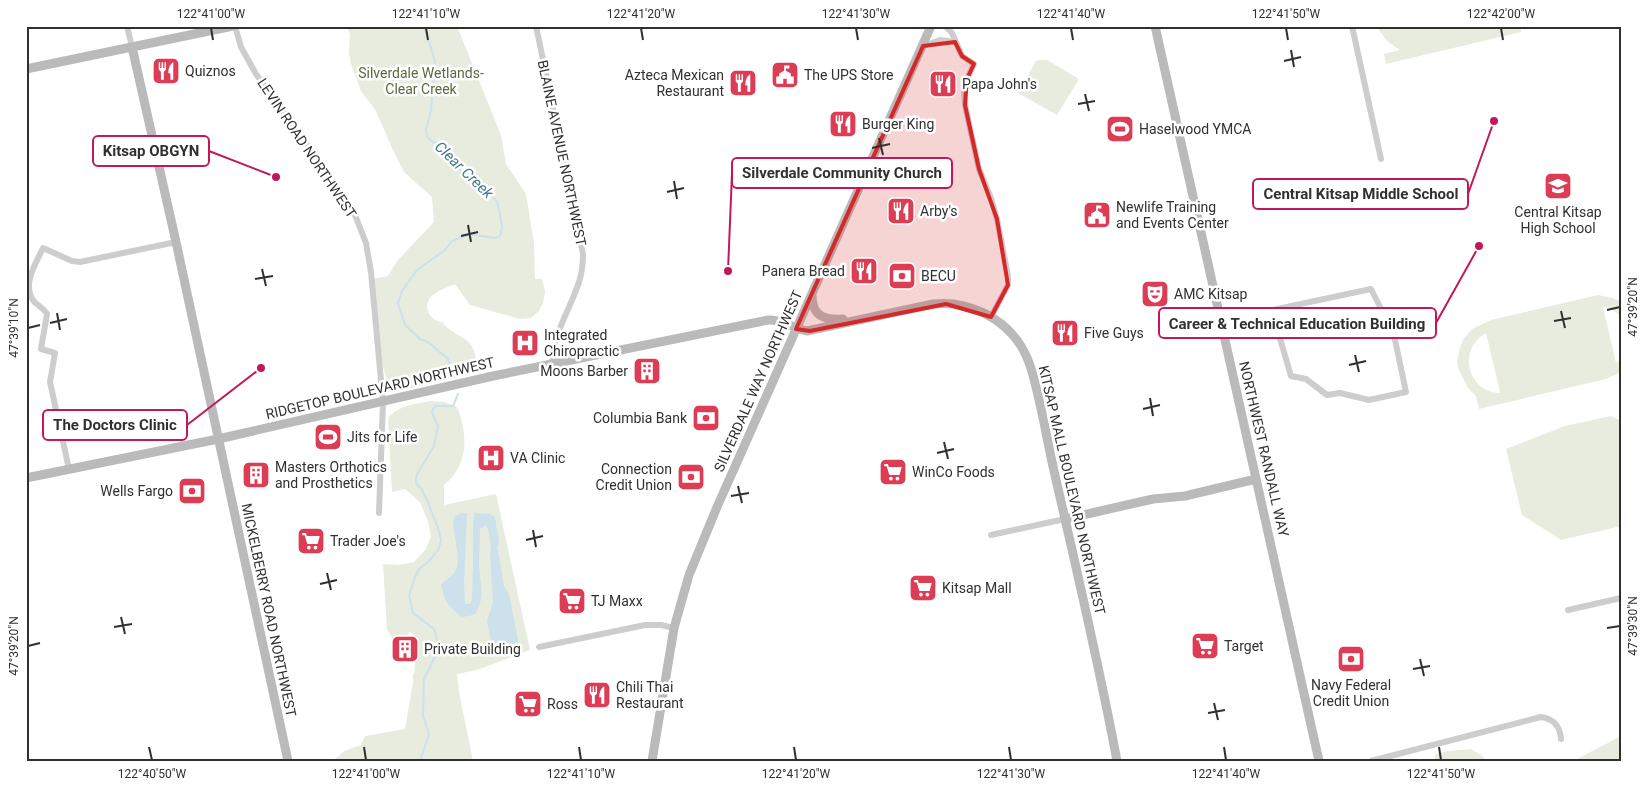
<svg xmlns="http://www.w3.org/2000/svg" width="1647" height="787" viewBox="0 0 1647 787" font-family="Roboto,sans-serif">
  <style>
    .green { fill: #e7ecdf; fill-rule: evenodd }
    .water { fill: #cce1eb }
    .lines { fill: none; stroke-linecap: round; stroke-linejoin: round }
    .stream { stroke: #cce1eb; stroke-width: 2 }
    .street { stroke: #cdcdcd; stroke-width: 6 }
    .secondary { stroke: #bababa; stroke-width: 9 }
    .marked { fill: #d62828; fill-opacity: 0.2; stroke: #d62828; stroke-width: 4; stroke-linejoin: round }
    .ticks { fill: none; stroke: #303030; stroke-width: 2 }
    .labels { text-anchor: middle; stroke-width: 5; stroke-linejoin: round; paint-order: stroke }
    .poi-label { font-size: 14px; fill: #303030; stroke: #fff; text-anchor: start }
    .park-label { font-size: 14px; fill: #566a3f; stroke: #fff }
    .street-label { font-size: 14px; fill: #303030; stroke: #fff }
    .water-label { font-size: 15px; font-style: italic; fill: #42778e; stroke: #fff }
    .leader { fill: none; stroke: #c2185b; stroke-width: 2 }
    .callout-dot { fill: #c2185b; stroke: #fff; stroke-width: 2 }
    .callout { fill: #fff; stroke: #c2185b; stroke-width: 2 }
    .callout-label { font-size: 15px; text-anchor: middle; font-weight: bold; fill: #303030 }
    .neatline { fill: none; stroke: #303030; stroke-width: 2 }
    .ticks-label { font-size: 12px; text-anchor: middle; fill: #303030 }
  </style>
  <rect width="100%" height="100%" fill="#fff"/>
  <path class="green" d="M346,26H457L501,135L506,164L526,194L534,243L535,279H542L545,291L543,303L539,311L531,318L520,319L470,305L455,284C448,287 439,290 433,295C421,304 429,321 442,322C457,340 472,333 477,362C478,369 475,372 469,374L404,390L395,388L387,380L379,354L372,279L388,276L397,261L434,222L432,197L404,172L392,148L376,111L361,91L351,64L349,52L350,34Z
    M1376,26H1520L1521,32L1386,64L1384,54L1400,50L1387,41Z
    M1040,60H1047L1079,79L1057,115L1018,93L1036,61Z
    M1598,295L1613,298L1621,302V316L1610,308L1603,307L1616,363L1621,358V372L1606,379L1479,409L1476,396L1468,388L1458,368L1457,362L1460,347L1463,340L1472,329L1491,320ZM1486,333L1500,392V393C1467,392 1457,349 1486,333Z
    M431,401L444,402L457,407C468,433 469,466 444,485V505L496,494L530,650L477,670L457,674L459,692L473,761H333L344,751L361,745L365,736L405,729L413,682V674L414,673L418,638L410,632L400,644L393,639L387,630L383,564L400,565L414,562L426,549L431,536L428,522L420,502L405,489L392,492L388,418C399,405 415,404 431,401Z
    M1611,416L1621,421V526L1561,540L1522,515L1506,449L1565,426Z
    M1621,736V761H1573Z
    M1471,749L1481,755L1487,761L1434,760L1436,754L1448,751Z"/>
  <path class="water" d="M461,513H467L464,583L465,604H470L472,600L473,570V529L474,513L490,514L495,517L499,541L497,549L499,556L504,586L509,594L518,639V645L515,648H511L508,644H505L502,651H498L491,641L487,621L493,602L490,557L491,546L488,529L485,525L480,529C480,541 479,553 479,565C480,583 486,600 474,615L462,617C448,606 445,602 441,585C445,580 453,576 456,570C462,557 451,532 454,517Z"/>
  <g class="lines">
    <path class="stream" d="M424,26L435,61L431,110L426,130L427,136L430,140L445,148L454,165L461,171L473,176L482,182L489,191L497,202L500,214L502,227L500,236L494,238L470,234L452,241L445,250L417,270L402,291L398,303L405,325L420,339L428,342L448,359L450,369L454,377
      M420,761L429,734L423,716L424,679L435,657L437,640L434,629L413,613L409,595L415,577L419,569L428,562L438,550L441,541L439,531L427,500L422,490L416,483V476L434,446L438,426L432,413L433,409L436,406H453L458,394"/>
    <path class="street" d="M127,26L132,47
      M235,26L241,47L256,74L337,186L355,215L366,243L371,272L383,402L379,513
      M536,26L583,254C583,264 582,273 579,282C570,310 553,333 552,364
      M945,26L952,33L962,56L974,64L967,79L964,91L965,105L979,169L991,198L997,219L1008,276V285L991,317
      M1352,26L1381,159
      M923,46L940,40L955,42
      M1221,321L1371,289L1394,335L1406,392L1369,400L1340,393L1327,395L1306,379L1291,376L1272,311
      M69,469L50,382L55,353L41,349L47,314C44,308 37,306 33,300C22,284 36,263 43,248L72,261L80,262L176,242
      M991,535L1065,519
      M1568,610L1621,598
      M539,647L645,625H661L674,628
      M1371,761L1541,717C1554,719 1560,726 1561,739"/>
    <path class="secondary" d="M1155,26L1319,761
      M132,47L176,242L288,761
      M26,69L233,26
      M812,295C812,317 825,320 843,319
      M26,478L218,439L493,376L768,320C782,319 793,329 807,331L933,304C967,300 1003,317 1021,346C1032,364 1035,384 1040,404C1045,426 1049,449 1054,471C1076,567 1099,664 1117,761
      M1065,519L1153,499L1185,496L1256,479
      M652,761L674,628L689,575L717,507L931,26"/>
  </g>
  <path class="marked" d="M955,42L962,56L974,64L967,79L965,105L979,169L997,219L1008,285L991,317L946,304L810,331L796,329L923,46Z"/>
  <path class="ticks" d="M211,28L213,40M426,28L428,40M641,28L643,40M856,28L858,40M1071,28L1073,40M1286,28L1288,40M1501,28L1503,40M1291,50L1294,67M1284,61L1301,57M1085,94L1089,111M1078,104L1095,101M879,138L883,155M872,148L890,144M674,181L677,199M667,192L684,188M468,225L471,242M461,236L478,232M262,269L266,286M255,279L273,276M1607,310L1620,307M1561,311L1565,328M57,313L60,330M1554,321L1571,318M50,323L67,319M28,328L40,325M1355,355L1359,372M1349,365L1366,361M1150,398L1153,416M1143,409L1160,405M944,442L948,459M937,453L954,449M738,486L742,503M731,496L749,493M533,530L536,547M526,540L543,536M327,573L331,590M320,584L337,580M121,617L125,634M114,627L132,624M1607,628L1620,626M28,646L40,643M1420,659L1424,676M1413,669L1430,666M1214,703L1218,720M1208,713L1225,710M149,747L152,760M364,747L366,760M579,747L581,760M794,747L796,760M1009,747L1011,760M1224,747L1226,760M1439,747L1441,760"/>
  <defs>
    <symbol id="restaurant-square" viewBox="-11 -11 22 22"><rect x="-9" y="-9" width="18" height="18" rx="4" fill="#dc3d55" stroke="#fff"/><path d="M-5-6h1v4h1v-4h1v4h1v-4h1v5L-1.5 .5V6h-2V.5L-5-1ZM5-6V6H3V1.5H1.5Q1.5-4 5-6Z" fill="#fff"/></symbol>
    <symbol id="civic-square" viewBox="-11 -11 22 22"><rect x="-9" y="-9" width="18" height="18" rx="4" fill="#dc3d55" stroke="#fff"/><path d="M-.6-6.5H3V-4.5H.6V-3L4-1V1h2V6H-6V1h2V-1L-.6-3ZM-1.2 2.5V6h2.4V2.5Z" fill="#fff"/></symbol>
    <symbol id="stadium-square" viewBox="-11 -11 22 22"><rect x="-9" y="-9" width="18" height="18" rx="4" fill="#dc3d55" stroke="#fff"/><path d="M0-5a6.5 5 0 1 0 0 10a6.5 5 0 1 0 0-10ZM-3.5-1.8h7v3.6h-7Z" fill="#fff"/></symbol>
    <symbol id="school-square" viewBox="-11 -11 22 22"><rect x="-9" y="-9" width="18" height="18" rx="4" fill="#dc3d55" stroke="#fff"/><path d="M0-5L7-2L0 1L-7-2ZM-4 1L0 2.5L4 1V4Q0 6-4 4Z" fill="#fff"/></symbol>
    <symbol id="bank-square" viewBox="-11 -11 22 22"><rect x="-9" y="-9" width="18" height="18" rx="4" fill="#dc3d55" stroke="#fff"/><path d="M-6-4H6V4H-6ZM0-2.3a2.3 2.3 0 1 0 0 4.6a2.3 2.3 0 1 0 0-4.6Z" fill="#fff"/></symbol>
    <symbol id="theatre-square" viewBox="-11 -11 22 22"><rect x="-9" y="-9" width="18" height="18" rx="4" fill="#dc3d55" stroke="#fff"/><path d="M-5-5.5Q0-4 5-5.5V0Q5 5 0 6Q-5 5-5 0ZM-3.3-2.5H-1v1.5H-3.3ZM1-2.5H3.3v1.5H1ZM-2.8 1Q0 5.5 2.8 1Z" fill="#fff"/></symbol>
    <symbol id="hospital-square" viewBox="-11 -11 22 22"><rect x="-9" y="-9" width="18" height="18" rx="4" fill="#dc3d55" stroke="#fff"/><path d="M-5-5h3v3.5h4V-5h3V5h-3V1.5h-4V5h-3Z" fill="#fff"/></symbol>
    <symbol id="building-square" viewBox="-11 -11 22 22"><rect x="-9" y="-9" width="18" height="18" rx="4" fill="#dc3d55" stroke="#fff"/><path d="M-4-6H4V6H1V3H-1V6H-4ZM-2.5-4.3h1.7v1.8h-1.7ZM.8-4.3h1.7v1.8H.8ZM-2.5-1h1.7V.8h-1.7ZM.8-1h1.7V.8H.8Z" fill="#fff"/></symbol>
    <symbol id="supermarket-square" viewBox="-11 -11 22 22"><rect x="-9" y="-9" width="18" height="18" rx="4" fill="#dc3d55" stroke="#fff"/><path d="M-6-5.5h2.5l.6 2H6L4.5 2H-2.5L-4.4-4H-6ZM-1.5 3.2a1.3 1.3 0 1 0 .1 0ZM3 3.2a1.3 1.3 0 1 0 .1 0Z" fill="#fff"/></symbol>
  </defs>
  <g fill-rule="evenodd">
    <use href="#restaurant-square" x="150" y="55" width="32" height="32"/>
    <use href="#civic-square" x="769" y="59" width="32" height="32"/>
    <use href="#restaurant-square" x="727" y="67" width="32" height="32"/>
    <use href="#restaurant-square" x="927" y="68" width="32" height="32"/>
    <use href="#restaurant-square" x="827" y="108" width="32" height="32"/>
    <use href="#stadium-square" x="1104" y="113" width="32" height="32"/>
    <use href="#school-square" x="1542" y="170" width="32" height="32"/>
    <use href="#restaurant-square" x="885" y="195" width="32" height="32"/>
    <use href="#civic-square" x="1081" y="199" width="32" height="32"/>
    <use href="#restaurant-square" x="848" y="255" width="32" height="32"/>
    <use href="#bank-square" x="886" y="260" width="32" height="32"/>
    <use href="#theatre-square" x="1139" y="278" width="32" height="32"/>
    <use href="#restaurant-square" x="1049" y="317" width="32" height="32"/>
    <use href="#hospital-square" x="509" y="327" width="32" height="32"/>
    <use href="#building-square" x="631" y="355" width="32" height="32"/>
    <use href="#bank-square" x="690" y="402" width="32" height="32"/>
    <use href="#stadium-square" x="312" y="421" width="32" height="32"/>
    <use href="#hospital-square" x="475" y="442" width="32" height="32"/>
    <use href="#supermarket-square" x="877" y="456" width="32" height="32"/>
    <use href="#building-square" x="240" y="459" width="32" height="32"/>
    <use href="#bank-square" x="675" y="461" width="32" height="32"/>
    <use href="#bank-square" x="176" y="475" width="32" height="32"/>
    <use href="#supermarket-square" x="295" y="525" width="32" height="32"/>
    <use href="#supermarket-square" x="907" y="572" width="32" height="32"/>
    <use href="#supermarket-square" x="556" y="585" width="32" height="32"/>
    <use href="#supermarket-square" x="1189" y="630" width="32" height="32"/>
    <use href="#building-square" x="389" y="633" width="32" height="32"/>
    <use href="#bank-square" x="1335" y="643" width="32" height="32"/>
    <use href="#restaurant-square" x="581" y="679" width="32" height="32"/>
    <use href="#supermarket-square" x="512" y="688" width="32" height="32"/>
  </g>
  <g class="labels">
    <g class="poi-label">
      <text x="185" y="76">Quiznos</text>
      <text x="724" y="80" text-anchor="end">Azteca Mexican<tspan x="724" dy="16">Restaurant</tspan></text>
      <text x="804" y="80">The UPS Store</text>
      <text x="962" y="89">Papa John's</text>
      <text x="862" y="129">Burger King</text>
      <text x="1139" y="134">Haselwood YMCA</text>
      <text x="1116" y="212">Newlife Training<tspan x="1116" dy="16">and Events Center</tspan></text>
      <text x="920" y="216">Arby's</text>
      <text x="1558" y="217" text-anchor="middle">Central Kitsap<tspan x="1558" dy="16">High School</tspan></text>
      <text x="845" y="276" text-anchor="end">Panera Bread</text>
      <text x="921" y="281">BECU</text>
      <text x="1174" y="299">AMC Kitsap</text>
      <text x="1084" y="338">Five Guys</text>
      <text x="544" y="340">Integrated<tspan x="544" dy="16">Chiropractic</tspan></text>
      <text x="628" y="376" text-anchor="end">Moons Barber</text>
      <text x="687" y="423" text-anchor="end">Columbia Bank</text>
      <text x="347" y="442">Jits for Life</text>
      <text x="510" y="463">VA Clinic</text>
      <text x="275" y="472">Masters Orthotics<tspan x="275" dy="16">and Prosthetics</tspan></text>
      <text x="672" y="474" text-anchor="end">Connection<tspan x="672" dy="16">Credit Union</tspan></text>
      <text x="912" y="477">WinCo Foods</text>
      <text x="173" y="496" text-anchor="end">Wells Fargo</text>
      <text x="330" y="546">Trader Joe's</text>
      <text x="942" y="593">Kitsap Mall</text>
      <text x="591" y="606">TJ Maxx</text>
      <text x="1224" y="651">Target</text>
      <text x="424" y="654">Private Building</text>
      <text x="1351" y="690" text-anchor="middle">Navy Federal<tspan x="1351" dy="16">Credit Union</tspan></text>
      <text x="616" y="692">Chili Thai<tspan x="616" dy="16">Restaurant</tspan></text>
      <text x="547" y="709">Ross</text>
    </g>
    <g class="park-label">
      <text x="421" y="78">Silverdale Wetlands-<tspan x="421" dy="16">Clear Creek</tspan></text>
    </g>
    <g class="street-label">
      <text transform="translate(307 148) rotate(56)" y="5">LEVIN ROAD NORTHWEST</text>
      <text transform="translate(562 153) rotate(78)" y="5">BLAINE AVENUE NORTHWEST</text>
      <text transform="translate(758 381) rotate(-66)" y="5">SILVERDALE WAY NORTHWEST</text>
      <text transform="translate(380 388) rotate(-13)" y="5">RIDGETOP BOULEVARD NORTHWEST</text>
      <text transform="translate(1264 449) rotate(77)" y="5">NORTHWEST RANDALL WAY</text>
      <text transform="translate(1072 490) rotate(77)" y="5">KITSAP MALL BOULEVARD NORTHWEST</text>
      <text transform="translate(269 610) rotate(78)" y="5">MICKELBERRY ROAD NORTHWEST</text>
    </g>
    <g class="water-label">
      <text transform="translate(464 170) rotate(44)" y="5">Clear Creek</text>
    </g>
  </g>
  <path class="leader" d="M276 177L209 151M728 271L732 173M1494 121L1468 194M1479 246L1436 323M261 368L187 425"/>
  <g class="callout-dot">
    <circle cx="276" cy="177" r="5"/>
    <circle cx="728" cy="271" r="5"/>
    <circle cx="1494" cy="121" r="5"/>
    <circle cx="1479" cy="246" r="5"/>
    <circle cx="261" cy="368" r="5"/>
  </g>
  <g class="callout">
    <rect x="93" y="136" width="116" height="30" rx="5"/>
    <rect x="732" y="158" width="220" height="30" rx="5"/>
    <rect x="1253" y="179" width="215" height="30" rx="5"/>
    <rect x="1159" y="308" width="277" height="30" rx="5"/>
    <rect x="43" y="410" width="144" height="30" rx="5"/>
  </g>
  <g class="callout-label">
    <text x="151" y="156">Kitsap OBGYN</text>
    <text x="842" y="178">Silverdale Community Church</text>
    <text x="1361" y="199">Central Kitsap Middle School</text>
    <text x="1297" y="329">Career &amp; Technical Education Building</text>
    <text x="115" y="430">The Doctors Clinic</text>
  </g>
  <rect width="1647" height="787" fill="none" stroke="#ffffff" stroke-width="55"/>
  <rect x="28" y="28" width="1592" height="732" class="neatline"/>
  <g class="ticks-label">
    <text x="211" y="18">122°41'00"W</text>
    <text x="426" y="18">122°41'10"W</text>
    <text x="641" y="18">122°41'20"W</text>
    <text x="856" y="18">122°41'30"W</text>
    <text x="1071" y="18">122°41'40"W</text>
    <text x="1286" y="18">122°41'50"W</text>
    <text x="1501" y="18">122°42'00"W</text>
    <text transform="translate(1633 307) rotate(-90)" y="4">47°39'20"N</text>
    <text transform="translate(14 328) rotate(-90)" y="4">47°39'10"N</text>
    <text transform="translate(1633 626) rotate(-90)" y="4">47°39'30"N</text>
    <text transform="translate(14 646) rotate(-90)" y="4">47°39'20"N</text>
    <text x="152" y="778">122°40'50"W</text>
    <text x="366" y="778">122°41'00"W</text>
    <text x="581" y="778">122°41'10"W</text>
    <text x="796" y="778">122°41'20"W</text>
    <text x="1011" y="778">122°41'30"W</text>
    <text x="1226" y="778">122°41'40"W</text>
    <text x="1441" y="778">122°41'50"W</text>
  </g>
</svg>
